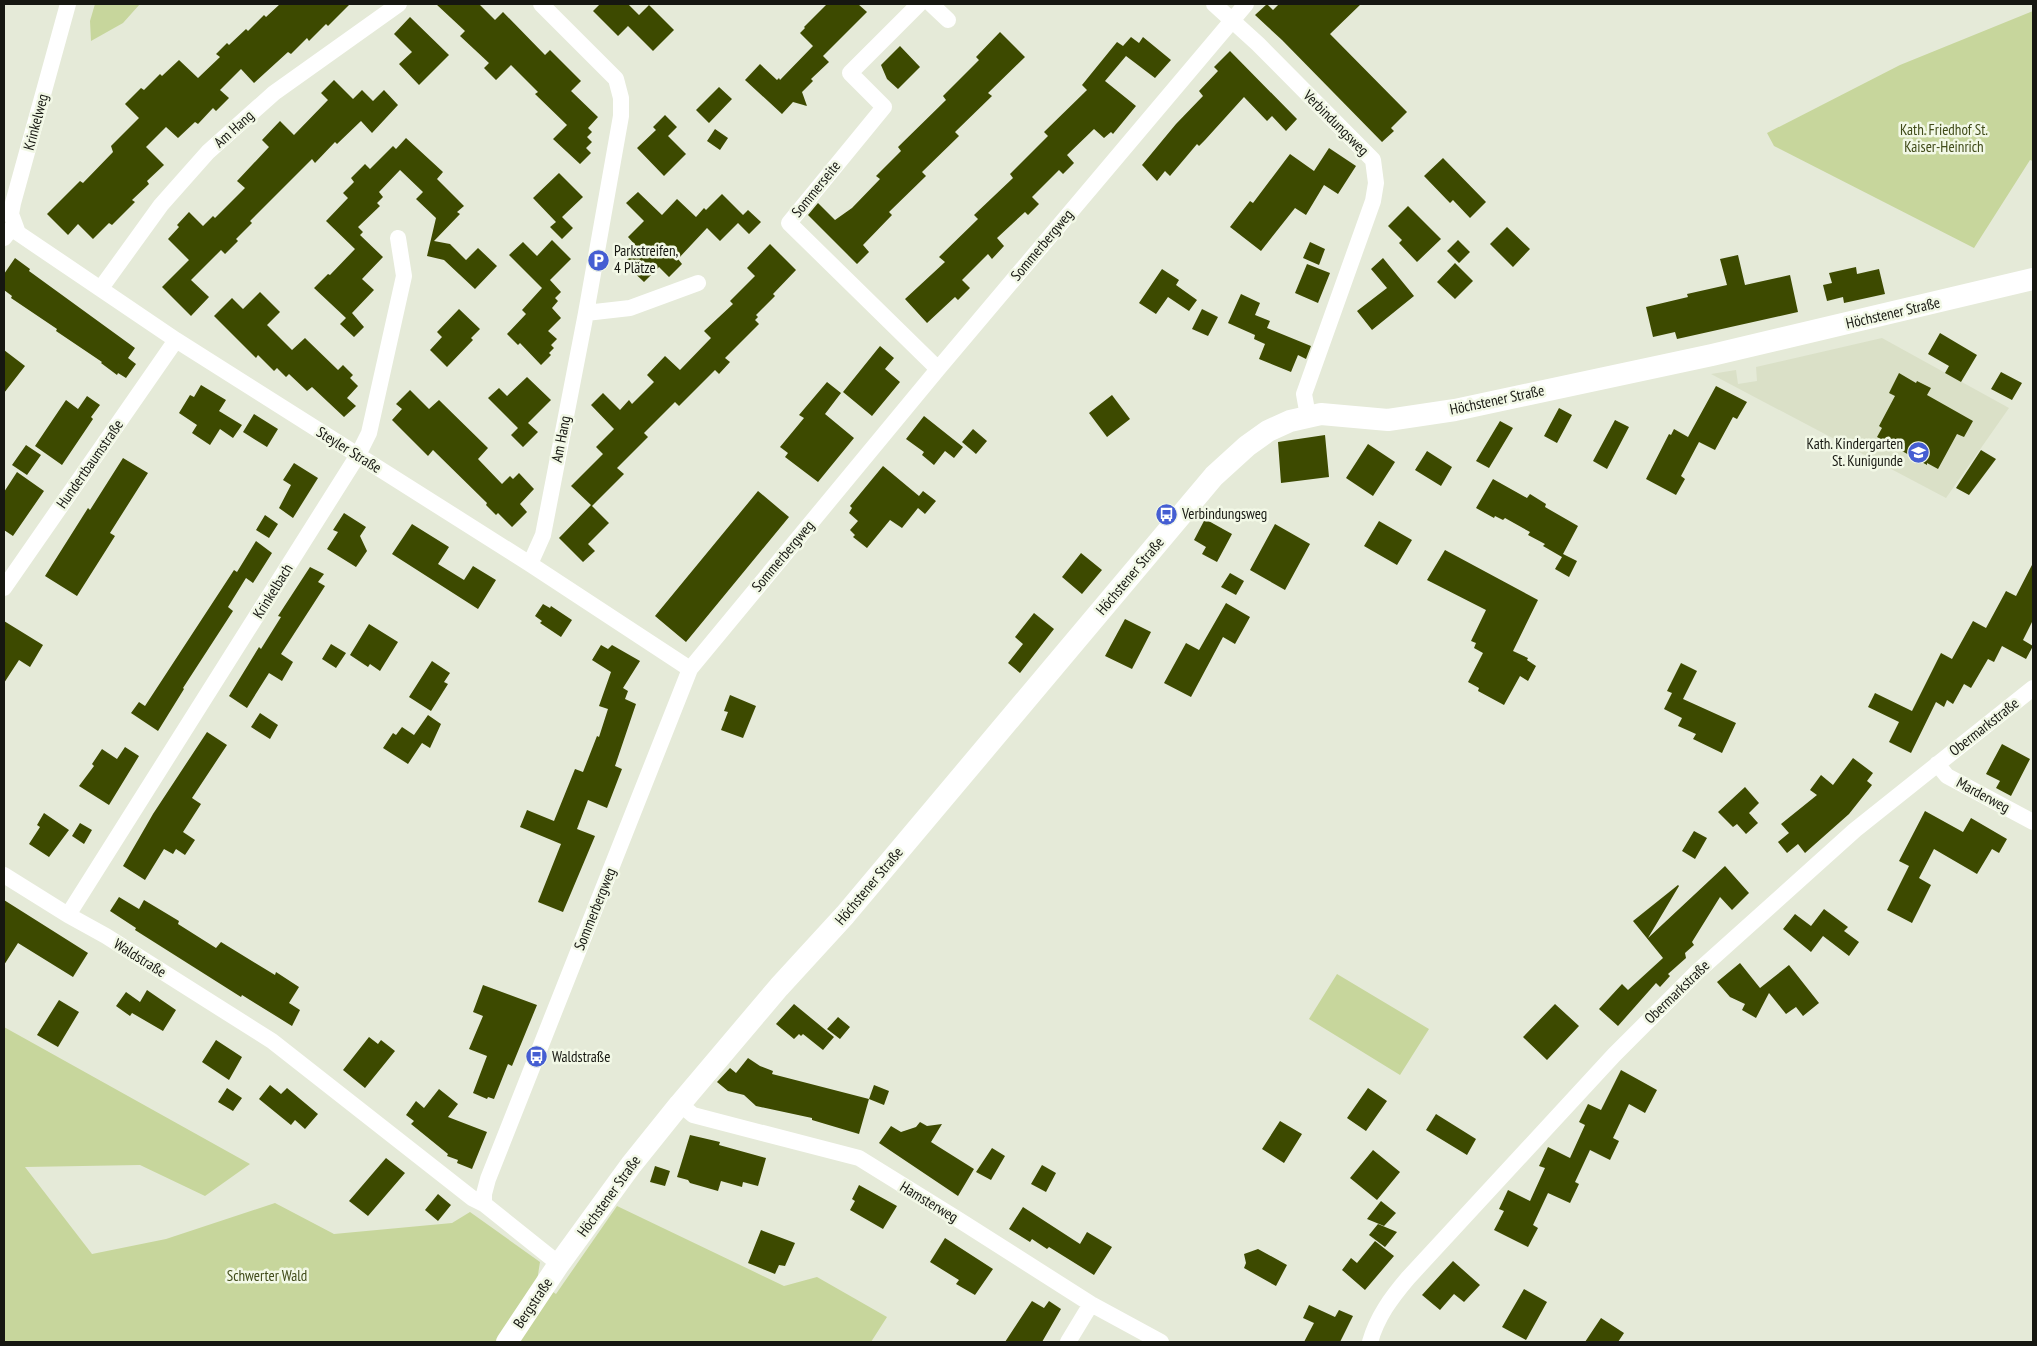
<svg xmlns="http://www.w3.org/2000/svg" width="2037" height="1346" viewBox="0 0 2037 1346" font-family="'PT Sans Narrow',sans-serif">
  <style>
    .built { fill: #dae0c7 }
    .green { fill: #c7d69c }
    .building { fill: #3d4a00 }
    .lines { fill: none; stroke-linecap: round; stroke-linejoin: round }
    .street { stroke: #fff; stroke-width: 16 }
    .secondary { stroke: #fff; stroke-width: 22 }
    .labels { text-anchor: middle; stroke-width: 5; stroke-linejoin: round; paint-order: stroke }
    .street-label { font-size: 15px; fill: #161711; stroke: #f2f8e6 }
    .park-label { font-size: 15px; fill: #404b19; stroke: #f2f8e6 }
    .poi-label { font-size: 15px; fill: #161711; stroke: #f2f8e6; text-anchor: start }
  </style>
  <rect width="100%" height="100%" fill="#e5ead8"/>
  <path class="built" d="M1882,338L2009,408L1946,498L1711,374L1736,370L1738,384L1757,381L1756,367Z"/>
  <path class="green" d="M95,4H140L123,23L91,41L90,21Z
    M2033,11V161L2030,160L1974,248L1774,146L1767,133L1900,65Z
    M1337,974L1429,1029L1400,1075L1309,1019Z
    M4,1027L250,1164L205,1196L140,1165L25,1167L92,1254L166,1239L275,1203L334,1234L452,1223L470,1212L540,1262L537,1281L556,1294L617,1206L784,1286L817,1277L887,1317L871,1342H4Z"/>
  <path class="building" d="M280,4H350L328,26L326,24L309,41L307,38L291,54L288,52L254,83L241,69L220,90L229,98L216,111L213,108L198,124L195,122L178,138L166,127L146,147L164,165L147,181L149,184L132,200L135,202L112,225L109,223L93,239L78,224L68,235L47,214L80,181L83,183L113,152L111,146L139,118L125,104L141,88L144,90L160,74L162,76L179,60L198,78L220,57L216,54L227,43L229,45L246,29L248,31L264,15L266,17Z
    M436,4H479L495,20L503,12L545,55L550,50L581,81L571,91L598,117L588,128L592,132L587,137L592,142L586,148L591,153L580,164L553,139L567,125L535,94L538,92L511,65L496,80L484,68L489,63L460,36L465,31Z
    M600,4H628L639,15L649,5L674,30L653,51L628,26L618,36L593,11Z
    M827,4H858L867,12L823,56L829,62L811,79L813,81L802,92L807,106L793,102L782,114L745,80L760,64L777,80L779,78L780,80L813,46L800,33L805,28L804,27Z
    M1267,4L1273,10L1279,4H1361L1330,34L1407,112L1391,128L1394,131L1382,142L1282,40L1255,15Z
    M410,17L449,55L419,85L399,64L412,52L394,34Z
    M1000,32L1025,57L988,93L992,96L955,132L959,136L922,172L926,176L889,212L892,215L863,245L869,252L857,264L808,215L818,203L835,220L852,208L880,179L876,176L901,151L898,147L946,100L943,96L979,60L976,57Z
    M1131,37L1139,43L1143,37L1171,60L1155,78L1126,56L1105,81L1136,106L1113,134L1111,132L1104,138L1094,129L1067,155L1074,163L1063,174L1059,170L1032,197L1039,204L1028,215L1025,212L997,238L1004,246L992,259L988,254L962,280L970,288L958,300L955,297L927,323L905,299L945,262L939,257L978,219L974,215L1013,178L1010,174L1048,136L1044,132L1087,90L1082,85L1117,42L1123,46Z
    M900,46L920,67L898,89L887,79L881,65Z
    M1230,51L1297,119L1286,131L1272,116L1267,121L1244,97L1205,140L1199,146L1197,144L1170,176L1165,171L1157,181L1142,165L1176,124L1203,96L1199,91L1218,71L1214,67Z
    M334,80L353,99L362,90L373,101L384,90L398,105L372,133L361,121L337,144L335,142L315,163L312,159L250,221L252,223L236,239L238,241L225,254L221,250L191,280L209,297L191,316L162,287L189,260L168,239L179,227L177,225L189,212L203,226L213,216L215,218L245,188L237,181L269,147L262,140L280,121L294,135L328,100L321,93Z
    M719,87L732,99L709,123L696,110Z
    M665,115L677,127L668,136L686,154L664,176L637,148L656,130L653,127Z
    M715,129L728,138L720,150L707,141Z
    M406,138L443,172L437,179L464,206L457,212L460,214L434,241L450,244L466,260L478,248L497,266L475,289L444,260L427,256L436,218L416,199L423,192L400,170L379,192L383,197L377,203L380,206L358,227L363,232L360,235L383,257L362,279L374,290L352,313L364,327L354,337L340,324L346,318L314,288L328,274L330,275L355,249L326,221L348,198L343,193L354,182L351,178L365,164L370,169L393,146L396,149Z
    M1329,148L1356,166L1338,194L1324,185L1306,215L1295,208L1261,251L1230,227L1250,201L1253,203L1290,154L1314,171Z
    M1443,158L1486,202L1470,218L1453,200L1450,203L1424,176Z
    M559,173L583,197L562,217L573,228L562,239L550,227L556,222L533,198Z
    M638,192L662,215L677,199L696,217L704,208L706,210L722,194L743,215L748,210L761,222L749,234L738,223L720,241L707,228L678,259L682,264L669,277L659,267L644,282L624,263L638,248L628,237L644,221L626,203Z
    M1408,206L1441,239L1417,262L1399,243L1402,240L1388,226Z
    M1507,227L1530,249L1513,267L1490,244Z
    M552,240L571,259L550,280L561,292L555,298L558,301L552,308L561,318L548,331L557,339L551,345L554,348L549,353L551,355L541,365L520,343L518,345L507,334L526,314L522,310L542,288L509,255L523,242L537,256Z
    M1458,240L1470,252L1459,263L1447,251Z
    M1310,242L1325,249L1319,265L1303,258Z
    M770,244L796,270L773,294L775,296L756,315L758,317L755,320L759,324L725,358L730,362L719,374L715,370L679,406L675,402L644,433L648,437L617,468L624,474L592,506L609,523L588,544L595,551L583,562L559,538L591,505L571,486L603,454L596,447L614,429L591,405L603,393L620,410L629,400L632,404L654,382L647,375L665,356L680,370L711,338L704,331L733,304L730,301L755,276L747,268Z
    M1738,255L1745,285L1790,275L1798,312L1677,339L1675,332L1653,337L1646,307L1688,297L1687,294L1727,285L1720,259Z
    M15,258L30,269L29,271L135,348L128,358L136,364L126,378L118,373L117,375L101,363L102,362L56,331L57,329L11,298L12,296L4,290V274Z
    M1383,258L1414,296L1372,330L1357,311L1387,288L1371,269Z
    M1455,263L1473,281L1455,299L1437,282Z
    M1307,264L1330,273L1318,303L1295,293Z
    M1856,267L1857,274L1879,269L1885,294L1844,303L1843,297L1827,301L1823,285L1832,283L1829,273Z
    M1162,269L1179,280L1176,285L1197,300L1189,311L1168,297L1156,314L1139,303Z
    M260,292L280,312L267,325L292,350L305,338L338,370L343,365L353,375L350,378L358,386L347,398L356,406L344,417L312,387L307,391L289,374L286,377L277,368L274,371L258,355L256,358L214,316L232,298L243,309Z
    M1241,294L1260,303L1255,315L1270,321L1267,328L1311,346L1306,359L1298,355L1291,372L1259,359L1265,344L1254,339L1255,335L1228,323Z
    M459,309L480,329L471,338L473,340L447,367L430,350L442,337L437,332Z
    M1202,309L1218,317L1208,336L1192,329Z
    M1940,333L1977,355L1961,382L1945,373L1949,366L1928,354Z
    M880,346L894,358L885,369L900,382L872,416L843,392Z
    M4,350L25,366L4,393Z
    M2001,372L2022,383L2012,400L1991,389Z
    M1899,373L1916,383L1917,381L1931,388L1927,395L1973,421L1964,437L1957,434L1938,469L1927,463V465L1877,437L1882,428L1879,426L1895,396L1889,393Z
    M527,377L551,400L528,423L538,432L523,447L511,435L518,428L488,398L499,388L507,396Z
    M827,382L841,393L825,414L854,438L818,482L785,457L788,453L780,447L804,418L799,415Z
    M201,385L226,400L219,411L242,425L233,438L220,429L210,445L192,433L197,425L179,413L190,395L194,397Z
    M1716,386L1747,402L1737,419L1733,417L1715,450L1699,442L1681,476L1685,479L1676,495L1646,479L1669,434L1671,435L1674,429L1688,437Z
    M410,390L429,409L439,400L488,448L478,459L502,484L510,476L513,479L519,473L534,489L520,504L527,512L512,527L498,513L496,515L486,505L487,503L433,450L428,456L392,420L402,409L396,404Z
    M1112,395L1130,419L1107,437L1089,413Z
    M87,396L100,405L91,417L93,419L62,465L35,446L66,400L78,409Z
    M1559,408L1572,415L1557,443L1544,436Z
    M254,414L278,429L267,447L243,432Z
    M924,416L963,447L954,458L945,451L934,465L922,455L924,452L906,439Z
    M1615,420L1629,427L1607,469L1593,461Z
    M1500,421L1513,428L1489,468L1476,461Z
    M973,429L987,441L976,454L962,442Z
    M1325,435L1329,477L1281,483L1278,442Z
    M1368,444L1395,462L1373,496L1346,478Z
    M26,445L41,455L27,475L12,465Z
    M1981,450L1996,459L1969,495L1956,488Z
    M1427,451L1452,467L1441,486L1415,470Z
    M123,458L148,473L110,533L115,536L77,596L45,576L88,508L90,510Z
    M294,463L318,478L293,518L279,508L291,485L283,480Z
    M883,466L919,496L923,491L936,501L925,514L918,508L902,528L890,520L867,548L853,537L855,535L850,530L858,521L849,513L852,508L850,506Z
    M17,472L44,491L13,536L4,530V492Z
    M1493,479L1527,498L1530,494L1546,504L1545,507L1578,526L1563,554L1577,561L1569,577L1555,569L1562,557L1543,546L1545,544L1528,535L1530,532L1505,518L1503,520L1495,516L1494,518L1476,508Z
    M758,491L789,517L686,642L655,616Z
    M344,513L366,527L360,536L367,551L356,567L327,549L338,532L333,530Z
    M265,515L278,524L269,538L256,530Z
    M1205,519L1232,534L1217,562L1202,554L1206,547L1194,540Z
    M1379,521L1412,540L1397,565L1364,546Z
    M412,524L449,547L438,564L464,580L473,566L496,580L478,609L392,554Z
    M1275,524L1310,544L1285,590L1250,570Z
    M256,541L272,553L253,583L246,578L228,607L233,611L183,688L184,689L158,731L131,713L139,702L145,706L234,570L237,572Z
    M1445,550L1538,600L1513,651L1528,658L1527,660L1536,666L1528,681L1520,676L1504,705L1478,691L1479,688L1468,682L1483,653L1474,648L1476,643L1471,641L1486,610L1427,580Z
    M1081,553L1102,570L1082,594L1062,577Z
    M2033,563V620L2023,640L2033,646L2026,659L2002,646L1994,662L1988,659L1971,688L1964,684L1953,704L1947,700L1944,707L1936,702L1911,753L1889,742L1899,722L1868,707L1875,693L1912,711L1941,653L1952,659L1973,621L1986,628L2006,591L2016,596Z
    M310,567L324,574L318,582L325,586L281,654L293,662L282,681L269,673L247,708L229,696L259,647L261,649L281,617L278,616Z
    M1230,573L1244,581L1236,595L1221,587Z
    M1226,603L1250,617L1235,644L1223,637L1191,697L1164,683L1186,643L1199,650Z
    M543,604L550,608L551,606L572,620L561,637L540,623L542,621L535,616Z
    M1034,613L1054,629L1020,673L1008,663L1023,644L1015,637Z
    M1125,619L1151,632L1132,669L1105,656Z
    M4,621L43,645L30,667L19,660L4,683Z
    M369,624L398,642L380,671L370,664L368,667L350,655Z
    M331,644L346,653L336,668L322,659Z
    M601,645L608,649L612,645L640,661L623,688L628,691L625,699L636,704L615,766L622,769L607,808L588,800L577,829L595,836L563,912L538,902L561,844L520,827L527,810L554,821L575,769L583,772L597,736L599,737L608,709L599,706L611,672L592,660Z
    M432,661L450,673L444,682L448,684L431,711L409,697Z
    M1681,663L1697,671L1683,699L1736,723L1722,753L1693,739L1696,734L1678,726L1682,718L1664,709L1672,693L1667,691Z
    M730,695L756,706L743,738L721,730L728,712L724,711Z
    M260,713L278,725L270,739L251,727Z
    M428,715L441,724L430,748L422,743L408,764L383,748L393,733L396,735L402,727L414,735Z
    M207,732L227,745L192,798L201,804L183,832L195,840L185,855L176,849L173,854L164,849L145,880L123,866L153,814Z
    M2002,744L2030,759L2011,796L1996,788L2000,781L1986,774Z
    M125,747L139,756L109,805L79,786L94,766L92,764L102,749L117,759Z
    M1853,758L1873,773L1867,781L1872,785L1849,814L1805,853L1798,844L1787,853L1778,842L1789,833L1781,824L1817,795L1810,790L1821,775L1833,785Z
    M1745,787L1759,803L1749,813L1758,823L1746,834L1737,824L1733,827L1718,812Z
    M1925,811L1963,832L1971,818L2007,839L1999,853L1992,849L1977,874L1934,849L1919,878L1931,885L1912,923L1887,910L1909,866L1899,861Z
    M44,813L69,830L49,857L29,844L40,827L37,825Z
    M80,823L92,830L84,844L72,836Z
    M1694,831L1707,838L1695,859L1682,851Z
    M1725,866L1749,893L1732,910L1720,897L1692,942L1694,945L1685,953L1686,958L1668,974L1670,976L1660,987L1656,983L1618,1026L1599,1009L1622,984L1628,990L1663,958L1633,921L1678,885L1679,886L1648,938Z
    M119,897L139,909L144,900L179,921L178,924L216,948L221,942L275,975L276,972L299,987L289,1003L300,1010L292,1026L242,995L241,997L135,930L136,928L110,911Z
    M4,900L88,953L73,977L18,943L4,965Z
    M1824,909L1848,927L1844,931L1859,942L1849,956L1823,936L1811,952L1783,929L1795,914L1811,926Z
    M1740,963L1760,988L1789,965L1819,1003L1803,1016L1796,1007L1786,1014L1769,993L1756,1018L1742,1010L1745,1004L1730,997L1717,982Z
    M483,985L537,1005L512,1066L508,1064L494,1099L488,1097L487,1099L473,1093L487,1056L469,1049L483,1016L473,1012Z
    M147,990L176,1010L163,1031L132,1013L130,1016L116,1006L126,992L140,1002Z
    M59,1000L79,1012L58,1047L37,1035Z
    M794,1004L834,1037L823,1050L803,1034L801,1036L799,1034L794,1039L776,1024Z
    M1555,1004L1579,1026L1547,1060L1523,1037Z
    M838,1017L850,1027L840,1039L827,1029Z
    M369,1037L378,1044L381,1040L395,1051L365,1088L343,1070Z
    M216,1040L242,1057L229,1080L202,1062Z
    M748,1058L760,1066L773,1071L772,1074L869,1099L874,1085L889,1091L884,1105L869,1099L859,1134L812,1120V1118L756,1106L744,1095L728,1091L717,1082L730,1068L736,1073Z
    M1621,1070L1657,1090L1645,1113L1629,1104L1613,1138L1619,1141L1610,1160L1590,1150L1575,1182L1579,1184L1570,1203L1548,1193L1533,1225L1538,1228L1528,1247L1494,1230L1504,1211L1499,1209L1508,1190L1530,1201L1545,1168L1539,1166L1548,1147L1570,1158L1585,1125L1579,1122L1588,1104L1601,1110Z
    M270,1085L281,1094L287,1088L318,1114L305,1129L295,1120L291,1125L259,1099Z
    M227,1088L242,1098L233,1111L218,1102Z
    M1368,1088L1387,1101L1366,1131L1347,1118Z
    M439,1089L458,1104L448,1117L487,1132L472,1169L457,1163L458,1160L447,1156L448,1154L411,1124L414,1121L406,1115L416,1101L424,1108Z
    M1436,1114L1476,1139L1467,1155L1426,1130Z
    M1280,1121L1302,1134L1284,1163L1262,1149Z
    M920,1122L927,1126L942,1124L931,1142L974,1169L958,1196L879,1143L891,1126L901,1132L916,1127Z
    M690,1135L720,1142L719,1145L766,1158L758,1186L743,1182L742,1187L721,1181L718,1191L690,1183L688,1180L677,1177Z
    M992,1148L1005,1156L991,1180L976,1172Z
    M1373,1150L1400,1172L1377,1200L1350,1178Z
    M386,1158L405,1173L368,1216L349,1201Z
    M1042,1165L1056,1173L1046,1192L1031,1184Z
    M655,1166L670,1171L665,1186L650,1182Z
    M859,1185L897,1206L883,1229L850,1210L855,1201L852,1199Z
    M438,1194L451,1205L438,1221L425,1210Z
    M1381,1201L1396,1213L1384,1226L1367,1219Z
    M1023,1207L1080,1244L1087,1232L1112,1247L1094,1275L1049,1247L1047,1249L1032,1239L1030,1242L1009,1229Z
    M1378,1224L1397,1232L1385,1247L1369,1235Z
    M761,1230L795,1243L785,1266L779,1265L775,1274L748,1263Z
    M945,1238L993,1269L975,1295L956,1284L959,1280L930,1262Z
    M1375,1241L1394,1256L1365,1290L1342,1270L1351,1258L1357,1263Z
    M1258,1249L1287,1265L1276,1286L1244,1268L1246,1263L1244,1254Z
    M1453,1261L1480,1285L1464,1302L1454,1294L1440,1310L1422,1295Z
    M1524,1289L1547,1302L1526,1340L1502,1327Z
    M1032,1301L1044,1308L1049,1301L1061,1309L1042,1342H1005Z
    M1309,1305L1335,1317L1339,1310L1353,1316L1340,1342H1304L1314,1323L1303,1318Z
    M1601,1318L1624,1333L1618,1342H1585Z"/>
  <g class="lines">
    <path class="street" d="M68,4L13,203L11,214L18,233L176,340L530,564L690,669
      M919,4L850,73L884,107L789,223L938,369
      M931,4L948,20
      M1214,4L1258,44L1373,160L1376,183L1373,201L1304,394L1308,416
      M4,238L14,225
      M101,288L161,205L208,152L274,93L399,4
      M586,313L630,308L698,283
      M530,564L543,535L586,313L621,116V98L616,79L541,4
      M4,588L176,340
      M1937,764L1947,776L2033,822
      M4,875L68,915L106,936L272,1041L472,1198L484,1204L559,1264
      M68,915L358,455L369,433L404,276L398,238
      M680,1104L693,1115L859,1158L959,1220L1091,1304L1161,1342
      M484,1204V1194L488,1179L690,669L938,369L1246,4
      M1068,1342L1091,1304
      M1370,1342C1377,1317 1391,1298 1408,1278L1614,1055L1697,972L1855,830L2033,688"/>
    <path class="secondary" d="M507,1342L559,1264L631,1165L680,1104L779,987L845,915L1214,476L1247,446L1268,431L1290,421L1321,414L1388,420L1455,410L1712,355L2033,279"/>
  </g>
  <defs>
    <symbol id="parking-disc" viewBox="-11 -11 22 22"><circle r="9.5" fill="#455ed2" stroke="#f2f8e6"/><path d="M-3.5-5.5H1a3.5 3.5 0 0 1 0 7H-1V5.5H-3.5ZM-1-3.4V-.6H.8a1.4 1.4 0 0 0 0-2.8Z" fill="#fff"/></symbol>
    <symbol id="school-disc" viewBox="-11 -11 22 22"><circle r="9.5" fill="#455ed2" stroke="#f2f8e6"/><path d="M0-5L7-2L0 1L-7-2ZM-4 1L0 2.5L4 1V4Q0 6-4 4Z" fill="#fff"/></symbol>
    <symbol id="bus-disc" viewBox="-11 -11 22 22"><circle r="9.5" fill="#455ed2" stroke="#f2f8e6"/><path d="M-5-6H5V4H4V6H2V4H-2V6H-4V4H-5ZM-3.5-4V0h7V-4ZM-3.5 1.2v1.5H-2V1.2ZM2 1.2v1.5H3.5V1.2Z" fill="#fff"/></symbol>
  </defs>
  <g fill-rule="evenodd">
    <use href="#parking-disc" x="586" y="248" width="25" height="25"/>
    <use href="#school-disc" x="1906" y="440" width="25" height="25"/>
    <use href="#bus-disc" x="1154" y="502" width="25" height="25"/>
    <use href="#bus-disc" x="524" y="1044" width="25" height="25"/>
  </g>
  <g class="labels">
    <g class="street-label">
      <text transform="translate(36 122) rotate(-75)" y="5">Krinkelweg</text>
      <text transform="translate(1336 123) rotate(45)" y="5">Verbindungsweg</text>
      <text transform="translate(234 129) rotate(-42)" y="5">Am Hang</text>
      <text transform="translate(816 189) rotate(-51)" y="5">Sommerseite</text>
      <text transform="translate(1042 245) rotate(-50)" y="5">Sommerbergweg</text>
      <text transform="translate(1893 313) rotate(-13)" y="5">Höchstener Straße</text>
      <text transform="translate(1497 400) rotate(-12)" y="5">Höchstener Straße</text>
      <text transform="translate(561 439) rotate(-79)" y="5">Am Hang</text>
      <text transform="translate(349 450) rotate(32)" y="5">Steyler Straße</text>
      <text transform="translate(90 464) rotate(-55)" y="5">Hundertbaumstraße</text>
      <text transform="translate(783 556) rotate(-50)" y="5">Sommerbergweg</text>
      <text transform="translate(1130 576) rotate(-50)" y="5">Höchstener Straße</text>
      <text transform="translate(273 591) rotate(-58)" y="5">Krinkelbach</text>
      <text transform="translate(1984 727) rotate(-38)" y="5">Obermarkstraße</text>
      <text transform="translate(1983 795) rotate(28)" y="5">Marderweg</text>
      <text transform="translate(869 886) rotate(-50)" y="5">Höchstener Straße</text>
      <text transform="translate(595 909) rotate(-68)" y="5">Sommerbergweg</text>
      <text transform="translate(140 958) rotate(32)" y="5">Waldstraße</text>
      <text transform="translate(1677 992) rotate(-44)" y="5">Obermarkstraße</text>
      <text transform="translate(609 1196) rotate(-54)" y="5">Höchstener Straße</text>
      <text transform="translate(929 1202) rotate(31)" y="5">Hamsterweg</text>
      <text transform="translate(533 1303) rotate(-56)" y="5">Bergstraße</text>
    </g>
    <g class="park-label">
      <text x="1944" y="135">Kath. Friedhof St.<tspan x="1944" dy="17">Kaiser-Heinrich</tspan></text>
      <text x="267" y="1281">Schwerter Wald</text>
    </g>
    <g class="poi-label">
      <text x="614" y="256">Parkstreifen,<tspan x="614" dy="17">4 Plätze</tspan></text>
      <text x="1903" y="449" text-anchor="end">Kath. Kindergarten<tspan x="1903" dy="17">St. Kunigunde</tspan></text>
      <text x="1182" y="519">Verbindungsweg</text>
      <text x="552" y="1062">Waldstraße</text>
    </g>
  </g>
  <rect width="2037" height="1346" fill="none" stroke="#161711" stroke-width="10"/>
</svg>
